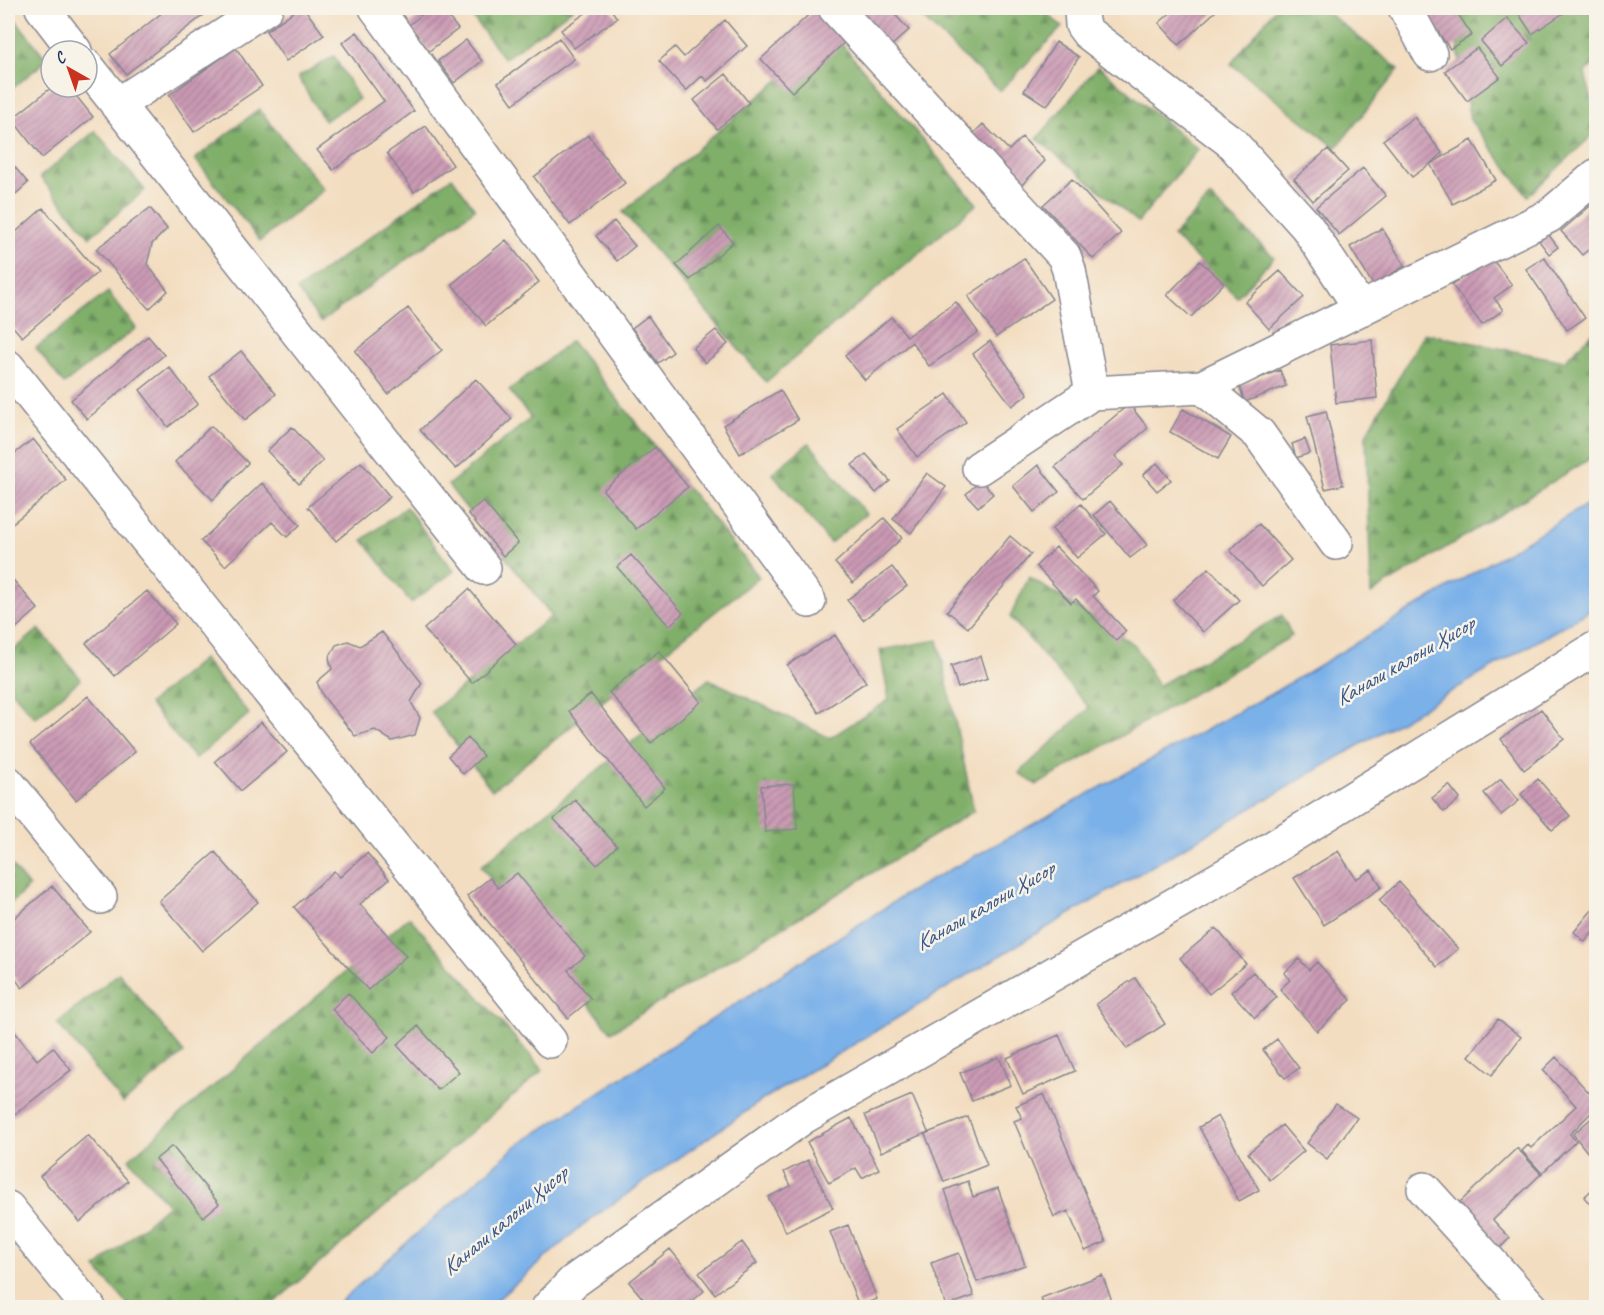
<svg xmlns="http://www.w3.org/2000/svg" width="1604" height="1315" viewBox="0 0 1604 1315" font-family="Caveat,sans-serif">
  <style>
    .forest { fill: url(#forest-firs); stroke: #4e6f64; stroke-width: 1.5 }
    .water { fill: #7ab1e9; stroke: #4a70a4; stroke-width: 1.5 }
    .building { fill: url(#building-hatch) }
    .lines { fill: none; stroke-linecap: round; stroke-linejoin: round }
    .minor-casing { stroke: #87868f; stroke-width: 36 }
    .minor { stroke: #fff; stroke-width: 33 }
    .labels { text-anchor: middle; stroke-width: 5; stroke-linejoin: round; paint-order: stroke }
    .water-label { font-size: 22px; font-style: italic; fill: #385688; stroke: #f7f3e8 }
  </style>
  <defs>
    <pattern id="forest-firs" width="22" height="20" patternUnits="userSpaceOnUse" patternTransform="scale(1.5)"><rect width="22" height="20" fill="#80af69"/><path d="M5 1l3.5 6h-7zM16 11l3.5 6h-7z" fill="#688f5a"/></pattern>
    <pattern id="building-hatch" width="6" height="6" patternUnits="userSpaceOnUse" patternTransform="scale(1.5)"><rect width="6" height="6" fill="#cb9ab4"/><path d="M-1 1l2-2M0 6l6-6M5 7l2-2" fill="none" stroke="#a47e96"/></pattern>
  </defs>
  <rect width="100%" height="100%" fill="#f7f3e8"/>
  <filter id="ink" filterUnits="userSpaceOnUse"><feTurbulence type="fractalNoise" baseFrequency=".0167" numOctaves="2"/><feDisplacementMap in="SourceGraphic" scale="12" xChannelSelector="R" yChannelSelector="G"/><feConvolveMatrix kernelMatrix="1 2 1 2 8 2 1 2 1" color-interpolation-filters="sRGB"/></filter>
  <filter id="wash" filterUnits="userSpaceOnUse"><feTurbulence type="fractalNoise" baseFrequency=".008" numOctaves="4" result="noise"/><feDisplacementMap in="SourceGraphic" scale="24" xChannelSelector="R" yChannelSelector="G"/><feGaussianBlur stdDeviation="1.35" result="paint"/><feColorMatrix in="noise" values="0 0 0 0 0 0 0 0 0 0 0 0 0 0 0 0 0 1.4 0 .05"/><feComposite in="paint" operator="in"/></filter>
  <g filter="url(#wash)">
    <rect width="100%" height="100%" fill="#f3ddc0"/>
    <path class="forest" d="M466,8H574L504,59Z
      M912,8H1041L1062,27L1000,91Z
      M1276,8H1322L1399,69L1336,148L1231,64Z
      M1451,8H1596V62L1585,73L1596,116V132L1528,196L1470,120Z
      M8,10L47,60L8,92Z
      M833,34L977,204L766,382L623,212Z
      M334,56L359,99L324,121L298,77Z
      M1098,66L1198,149L1138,222L1037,139Z
      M259,109L324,190L260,241L195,159Z
      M95,131L145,190L90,237L40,177Z
      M452,177L475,209L321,322L297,290Z
      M1210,197L1274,257L1237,297L1173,236Z
      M108,292L136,328L64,384L36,348Z
      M1596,330V455L1371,594L1366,435L1424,333L1564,361Z
      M571,341L759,577L492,790L431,712L552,616L448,485L531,418L509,390Z
      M809,443L866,514L830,543L772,473Z
      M406,507L454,571L411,603L363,540Z
      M1029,577L1135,645L1158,686L1282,615L1292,636L1037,785L1019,773L1089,708L1010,617Z
      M39,629L81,679L35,718L8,686V655Z
      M938,640L974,811L611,1032L481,866L709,679L830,738L889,700L880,650Z
      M203,659L249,714L195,759L149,704Z
      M8,861L29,887L8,906Z
      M409,917L543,1070L269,1307H130L96,1268L168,1205L129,1159Z
      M119,973L184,1053L123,1103L57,1023Z"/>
    <path class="water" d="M1596,499V607L1034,935L767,1097L584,1224L489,1307H334L516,1146L909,892L1271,694Z"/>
    <g id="blocks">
      <path class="building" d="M168,8H207L209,11L126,74L110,54Z
        M299,8H304L324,35L286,61L266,31Z
        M430,8H441L458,29L429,51L409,25Z
        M593,8H610L617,18L574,48L561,30Z
        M816,8L848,39L792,92L761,59Z
        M856,8H889L909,30L891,46Z
        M1176,8H1219L1179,45L1159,23Z
        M1440,8H1454L1472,35L1450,49L1427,16Z
        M1515,8H1571L1532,34Z
        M1507,18L1529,43L1502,66L1481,41Z
        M725,20L747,46L707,81L702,76L686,91L659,61L675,47L684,57Z
        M357,32L414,111L333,170L317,150L384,101L342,43Z
        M559,38L574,59L513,104L498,83Z
        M466,40L482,61L454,83L438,61Z
        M1056,42L1079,57L1047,106L1024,91Z
        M236,48L262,86L194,132L169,95Z
        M1477,48L1500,77L1467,101L1445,71Z
        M726,74L749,103L717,129L694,100Z
        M52,87H69L93,117L42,158L12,119Z
        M1414,117L1442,153L1430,164L1472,140L1496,180L1453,204L1430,164L1412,177L1383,140Z
        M983,124L1009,150L1022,137L1045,161L1020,187L970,137Z
        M426,126L453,165L414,192L387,153Z
        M588,135L625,183L570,225L534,177Z
        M1328,149L1348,171L1313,201L1294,179Z
        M8,159L28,183L8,201Z
        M1363,168L1386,196L1339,235L1316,207Z
        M1072,179L1121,233L1093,259L1043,205Z
        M1596,201V243L1582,255L1561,231Z
        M43,208L98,272L22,337L8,321V239Z
        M150,208L167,229L152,244L147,264L168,291L149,309L96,249Z
        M614,221L635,246L617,261L596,236Z
        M719,226L733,242L690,280L676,265Z
        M1382,228L1405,266L1373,285L1350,247Z
        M1548,234L1558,247L1549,254L1539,241Z
        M506,240L539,282L486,326L452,284Z
        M1490,256L1512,285L1494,298L1503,310L1482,325L1452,285Z
        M1544,257L1585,318L1567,330L1526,269Z
        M1024,258L1052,299L996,337L968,296Z
        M1200,261L1224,283L1191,317L1167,295Z
        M1280,271L1304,297L1269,329L1245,302Z
        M956,302L978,332L929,366L912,342L865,380L845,356L891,317L907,336Z
        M408,308L442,350L388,394L355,351Z
        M648,316L673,352L658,363L632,328Z
        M716,330L728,344L705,363L693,348Z
        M148,336L164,355L87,419L71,400Z
        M1372,340L1377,398L1336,403L1330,345Z
        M990,341L1028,394L1012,406L973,354Z
        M241,351L276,394L245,420L209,376Z
        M169,367L198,404L168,427L140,390Z
        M1280,370L1286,386L1245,402L1239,386Z
        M476,379L512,419L456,469L420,430Z
        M780,390L798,420L740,454L723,425Z
        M947,394L966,422L917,457L897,429Z
        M1129,404L1148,428L1115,456L1123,465L1083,499L1055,467Z
        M1183,409L1231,437L1218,459L1170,432Z
        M1326,411L1343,485L1325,489L1307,416Z
        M211,426L248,463L213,500L175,462Z
        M292,427L323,461L299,484L267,451Z
        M33,439L66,480L9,526L8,459Z
        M1305,439L1310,453L1296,458L1292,444Z
        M655,447L688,487L636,529L603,490Z
        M866,454L890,481L876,493L852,465Z
        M361,462L390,497L336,541L308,507Z
        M1157,463L1171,480L1157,491L1143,475Z
        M1038,465L1059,492L1034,512L1013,486Z
        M927,473L946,487L911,533L893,519Z
        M981,480L993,494L978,507L966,494Z
        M262,483L300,525L287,537L272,522L225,566L201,541Z
        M483,501L518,543L503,556L468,513Z
        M1110,501L1147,545L1130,558L1094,515Z
        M1081,504L1106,534L1077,558L1052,529Z
        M884,518L902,538L853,583L835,563Z
        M1259,524L1291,560L1262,586L1230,550Z
        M1010,536L1031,554L968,628L947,611Z
        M1056,547L1098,591L1093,596L1126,631L1116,641L1076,599L1071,603L1036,566Z
        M631,555L683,613L669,626L617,567Z
        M892,567L907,586L863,620L847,600Z
        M1209,568L1239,600L1203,632L1173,600Z
        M8,574L38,609L8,635Z
        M469,589L516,644L472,683L424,629Z
        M147,591L176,624L115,676L86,643Z
        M382,632L422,683L411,702L420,718L415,735L392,741L375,730L355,736L323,696L317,682L332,669L329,658L336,645L348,641L360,646Z
        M835,635L866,682L819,713L787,665Z
        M659,651L701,702L651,743L609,692Z
        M981,656L988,678L958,688L951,666Z
        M591,694L665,788L644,806L569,711Z
        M88,696L135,752L76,800L30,744Z
        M1541,709L1564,739L1524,770L1501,739Z
        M261,722L287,752L241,791L215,761Z
        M468,738L483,756L463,774L448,756Z
        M1501,779L1519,801L1501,815L1484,793Z
        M1538,779L1570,816L1552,830L1521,794Z
        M794,784L797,829L765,832L761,786Z
        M1449,785L1460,799L1444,812L1432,798Z
        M575,800L617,846L597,865L554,819Z
        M1338,851L1356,879L1371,870L1382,887L1324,925L1294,878Z
        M215,852L258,902L202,951L159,901Z
        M367,853L389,879L360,904L406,956L368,990L294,907L334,871L340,877Z
        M517,873L585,956L568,970L591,999L568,1018L467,896L490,878L498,888Z
        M1399,882L1458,949L1437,967L1379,900Z
        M52,886L90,932L22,988L8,969V923Z
        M1596,905V929L1585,942L1574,932Z
        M1216,928L1246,964L1209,994L1180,958Z
        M1299,959L1309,970L1317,962L1351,1000L1317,1031L1280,989L1290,980L1284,973Z
        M1253,972L1277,997L1255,1018L1231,992Z
        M1135,978L1165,1024L1127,1049L1096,1004Z
        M348,993L390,1037L373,1053L332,1009Z
        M1498,1019L1521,1037L1492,1075L1469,1056Z
        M418,1026L459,1072L438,1090L397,1045Z
        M11,1027L37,1060L53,1047L71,1070L10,1118L8,1115V1030Z
        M1059,1035L1075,1071L1023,1094L1007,1058Z
        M1277,1039L1299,1068L1285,1078L1263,1050Z
        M999,1057L1011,1085L972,1101L960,1073Z
        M1556,1057L1596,1100V1108L1570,1134L1576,1141L1542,1173L1522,1151L1528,1145L1531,1148L1576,1106L1543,1070Z
        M1044,1094L1106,1242L1085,1251L1068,1211L1054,1217L1014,1121L1022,1118L1016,1106Z
        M912,1095L928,1132L881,1152L865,1115Z
        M1336,1104L1357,1118L1327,1159L1307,1143Z
        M1218,1116L1259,1190L1239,1201L1199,1127Z
        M1594,1116L1596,1118V1163L1573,1134Z
        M968,1117L987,1165L944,1182L925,1134Z
        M851,1118L879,1169L862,1178L856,1168L829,1183L807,1142Z
        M1282,1125L1304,1151L1270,1180L1248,1153Z
        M88,1135L128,1181L80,1222L40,1176Z
        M172,1146L219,1204L203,1217L156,1159Z
        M1517,1148L1541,1174L1493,1220L1510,1238L1500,1248L1458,1204Z
        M808,1160L833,1208L786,1232L768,1197L791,1186L784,1172Z
        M968,1181L973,1197L998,1188L1025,1265L977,1282L945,1190Z
        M1596,1186V1211L1584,1197Z
        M848,1225L877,1299L859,1306L830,1232Z
        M742,1242L757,1263L715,1294L699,1273Z
        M670,1249L704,1291L683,1308H651L629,1282Z
        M959,1253L974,1296L946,1306L931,1263Z
        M1102,1275L1111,1298L1085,1308H1044L1041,1298Z"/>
    </g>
  </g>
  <g filter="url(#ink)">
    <use href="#blocks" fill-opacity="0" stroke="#87868f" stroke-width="1.5"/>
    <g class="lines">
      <defs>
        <path id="minor" d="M42,8L75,51
          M376,8L809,601
          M835,8L1064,256L1069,270L1092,393L1202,387L1549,216L1596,176
          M1081,8L1082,25L1088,33L1231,142L1307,227L1361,309
          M1405,8L1430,54
          M87,66L484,568
          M117,105L266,8
          M8,367L550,1041
          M1202,387L1259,434L1336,543
          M979,468L1092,393
          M8,783L100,897
          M1424,1189L1532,1308
          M8,1208L89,1308
          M548,1308L573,1282L802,1118L1264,853L1596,648"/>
      </defs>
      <use href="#minor" class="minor-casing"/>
      <use href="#minor" class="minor"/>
    </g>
  </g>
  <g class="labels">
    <g class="water-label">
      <text transform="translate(1404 660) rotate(-30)" y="8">Канали калони Ҳисор</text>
      <text transform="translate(984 905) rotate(-30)" y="8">Канали калони Ҳисор</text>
      <text transform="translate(504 1220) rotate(-40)" y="8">Канали калони Ҳисор</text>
    </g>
  </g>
  <rect width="1604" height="1315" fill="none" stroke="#f7f3e8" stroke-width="30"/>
  <g transform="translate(69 69) rotate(320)"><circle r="28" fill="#f7f3e8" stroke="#9fa5b1" stroke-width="1.5"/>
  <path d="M0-4.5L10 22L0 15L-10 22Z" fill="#c8321e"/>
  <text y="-9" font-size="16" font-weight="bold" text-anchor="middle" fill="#1b2f5e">С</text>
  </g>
</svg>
